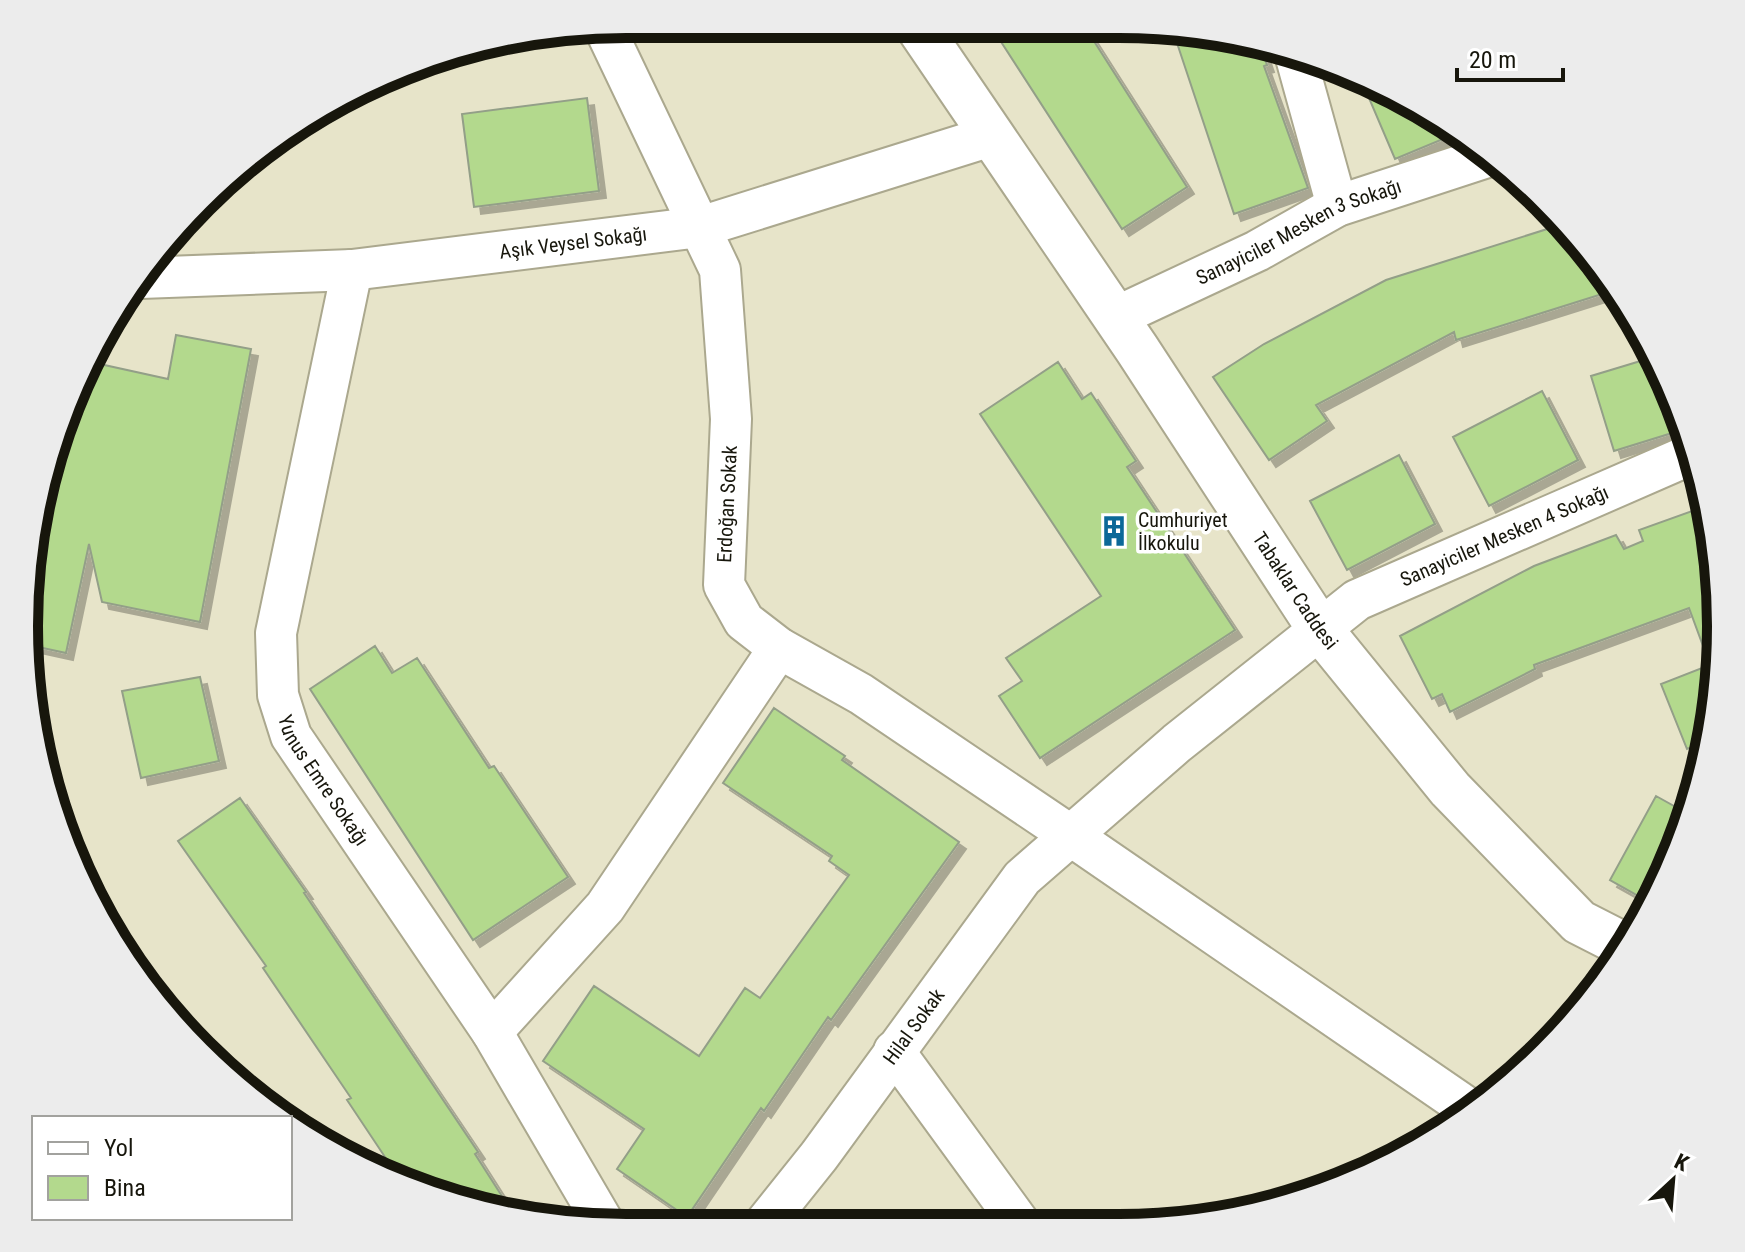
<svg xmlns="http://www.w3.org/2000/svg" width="1745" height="1252" viewBox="0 0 1745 1252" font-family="'Roboto Condensed',sans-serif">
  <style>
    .building { fill: #b3d98d; stroke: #939f88; stroke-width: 2; filter: url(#shadow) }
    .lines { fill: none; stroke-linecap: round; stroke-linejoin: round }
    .street-casing { stroke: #aba88e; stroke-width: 44 }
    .secondary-casing { stroke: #aba88e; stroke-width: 48 }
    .street { stroke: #fff; stroke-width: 40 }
    .secondary { stroke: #fff; stroke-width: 44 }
    .labels { text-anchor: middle; stroke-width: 7; stroke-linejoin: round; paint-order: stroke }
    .street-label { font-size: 20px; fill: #17160c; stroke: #fff }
    .poi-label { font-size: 20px; fill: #17160c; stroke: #fff; text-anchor: start }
    .rim { fill: none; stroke: #17160c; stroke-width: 10 }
  </style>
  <defs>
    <filter id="shadow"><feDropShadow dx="7" dy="7" stdDeviation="0" flood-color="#0004"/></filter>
  </defs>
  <rect width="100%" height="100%" fill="#e7e4c9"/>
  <path class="building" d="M1010,24H1083L1187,187L1122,229L996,34Z
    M1173,31L1259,42L1267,65L1264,66L1308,188L1234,214Z
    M1363,84L1453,125L1460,132L1395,159Z
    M587,98L599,191L474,207L462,114Z
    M1560,225L1596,259L1615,290L1456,340L1454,332L1316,405L1327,421L1269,460L1213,377L1264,344L1386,280Z
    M176,335L251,349L200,622L102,602L89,544L66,653L29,645V547L86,361L168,379Z
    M1657,356L1685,429L1614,451L1591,376Z
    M1058,362L1082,399L1091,393L1136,461L1127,467L1235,630L1040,758L999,696L1022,681L1006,658L1101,596L980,414Z
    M1542,391L1578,460L1489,506L1453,437Z
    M1399,455L1435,524L1347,570L1310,501Z
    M1706,506L1720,586L1716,704L1708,740L1687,749L1661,684L1710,665L1689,608L1534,665L1535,669L1450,712L1442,694L1432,699L1400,636L1534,566L1616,535L1624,549L1643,541L1639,530Z
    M375,646L392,673L417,658L489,768L494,766L568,877L473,940L310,689Z
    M200,677L219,761L141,778L122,691Z
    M774,708L845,756L842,760L959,842L831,1020L828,1017L764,1111L761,1108L687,1217L617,1169L644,1129L543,1061L594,986L699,1056L745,988L760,998L849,875L829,861L832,856L723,783Z
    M1656,796L1690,815L1651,903L1610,880Z
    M240,798L306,892L304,893L478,1152L475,1154L514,1215L470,1207L401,1181L347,1100L351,1098L263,968L266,966L178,841Z"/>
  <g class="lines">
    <defs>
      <g id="street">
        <path d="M604,27L720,270L731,419L724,585L744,621L779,648L861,694L1070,835L1472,1111"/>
        <path d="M1295,54L1337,206"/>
        <path id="s1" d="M352,270L276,633L278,695L291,736L492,1032L606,1227"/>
        <path id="s2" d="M141,278L352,270L700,227L991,136"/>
        <path id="s3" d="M1116,317L1257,251L1337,206L1487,157"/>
        <path d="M492,1032L605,907L779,648"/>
        <path d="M894,1051L1020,1224"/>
        <path id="s4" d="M763,1226L819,1156L1022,878L1177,743L1357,600L1694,453"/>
      </g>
      <g id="secondary">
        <path id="s5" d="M916,24L1137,349L1319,628L1450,789L1579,922L1626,946"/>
      </g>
    </defs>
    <use href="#street" class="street-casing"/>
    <use href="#secondary" class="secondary-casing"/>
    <use href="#street" class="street"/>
    <use href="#secondary" class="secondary"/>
  </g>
  <defs>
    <symbol id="building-bare" viewBox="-9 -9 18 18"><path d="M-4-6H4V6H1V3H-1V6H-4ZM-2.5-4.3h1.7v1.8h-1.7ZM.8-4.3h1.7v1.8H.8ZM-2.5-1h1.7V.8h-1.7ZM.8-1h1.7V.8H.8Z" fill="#0b6898" stroke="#fff" stroke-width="2.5" paint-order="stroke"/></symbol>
  </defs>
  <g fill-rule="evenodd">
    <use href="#building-bare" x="1092" y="509" width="44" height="44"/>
  </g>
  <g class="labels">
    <g class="street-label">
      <text dy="7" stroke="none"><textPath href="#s3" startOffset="202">Sanayiciler Mesken 3 Sokağı</textPath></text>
      <text dy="7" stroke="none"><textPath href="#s2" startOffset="434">Aşık Veysel Sokağı</textPath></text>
      <text transform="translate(727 504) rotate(-87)" y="7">Erdoğan Sokak</text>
      <text dy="7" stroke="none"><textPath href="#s4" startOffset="1030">Sanayiciler Mesken 4 Sokağı</textPath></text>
      <text dy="7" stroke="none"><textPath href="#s5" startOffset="682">Tabaklar Caddesi</textPath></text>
      <text dy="7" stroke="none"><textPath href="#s1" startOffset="530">Yunus Emre Sokağı</textPath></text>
      <text dy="7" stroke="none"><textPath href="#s4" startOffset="250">Hilal Sokak</textPath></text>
    </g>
    <g class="poi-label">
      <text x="1138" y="527">Cumhuriyet<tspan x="1138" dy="23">İlkokulu</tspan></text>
    </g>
  </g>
  <path d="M0 0H1745V1252H0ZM626 38H1119A588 588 0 0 1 1707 626V626A588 588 0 0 1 1119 1214H626A588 588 0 0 1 38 626V626A588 588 0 0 1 626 38Z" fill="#ececec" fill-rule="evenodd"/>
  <path class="rim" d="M626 38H1119A588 588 0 0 1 1707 626V626A588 588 0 0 1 1119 1214H626A588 588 0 0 1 38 626V626A588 588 0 0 1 626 38Z"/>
  <rect x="32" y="1116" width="260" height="104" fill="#ffffff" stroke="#a2a29e" stroke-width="2"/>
  <rect x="48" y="1142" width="40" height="12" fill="#ffffff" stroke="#a2a29e" stroke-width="2"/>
  <text x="104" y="1156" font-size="24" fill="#17160c">Yol</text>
  <rect x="48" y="1176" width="40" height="24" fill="#b3d98d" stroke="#a2a29e" stroke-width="2"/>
  <text x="104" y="1196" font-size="24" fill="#17160c">Bina</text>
  <g transform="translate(1673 1180) rotate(26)" stroke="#ffffff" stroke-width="6" paint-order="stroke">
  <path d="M0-6L14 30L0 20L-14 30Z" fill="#17160c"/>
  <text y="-12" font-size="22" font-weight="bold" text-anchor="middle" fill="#17160c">K</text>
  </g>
  <path d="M1457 68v12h106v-12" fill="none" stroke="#17160c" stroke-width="4"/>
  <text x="1469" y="68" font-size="24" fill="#17160c" stroke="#ffffff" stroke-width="6" paint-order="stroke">20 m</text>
</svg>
